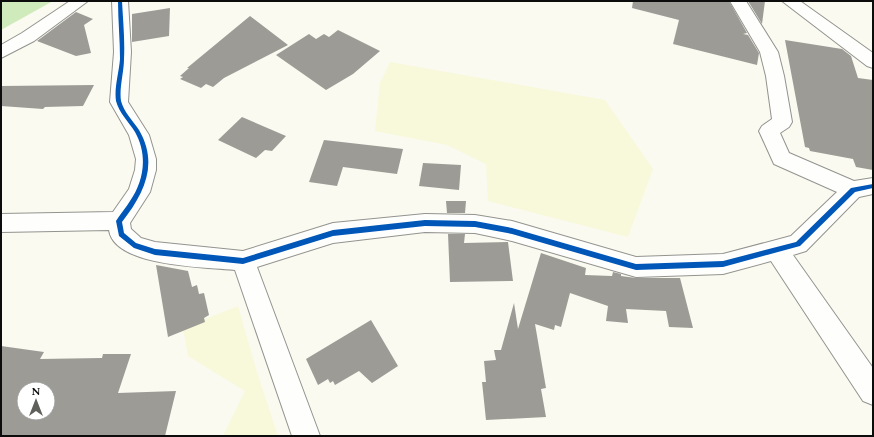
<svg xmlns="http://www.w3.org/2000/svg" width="874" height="437" viewBox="0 0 874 437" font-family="Spectral,serif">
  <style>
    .farmland { fill: #f8f8db }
    .forest { fill: #cfebbb }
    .building { fill: #9c9b96; fill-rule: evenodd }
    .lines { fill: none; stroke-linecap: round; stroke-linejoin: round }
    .minor-casing { stroke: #93938f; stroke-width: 2 }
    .minor { fill: #fefefd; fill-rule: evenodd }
    .cycleway-casing { stroke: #fff; stroke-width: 2 }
    .cycleway { fill: #0057b8; fill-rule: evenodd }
  </style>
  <rect width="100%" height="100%" fill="#fafaf0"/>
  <path class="farmland" d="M390,62L605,100L653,169L628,237L488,201L486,164L447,145L375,131L380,83Z
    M238,306L257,372L278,436H223L245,391L188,356L183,328Z"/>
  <path class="forest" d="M1,1H53L1,30Z"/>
  <path class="building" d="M633,1H729L747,33L743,34L748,35L759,53L757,65L673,44L679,20L632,8Z
    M748,1H765L762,24Z
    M170,8L169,36L132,42V14Z
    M76,12L93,19L84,25L91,53L76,56L37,41Z
    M250,16L288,45L224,78L213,87L206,84L201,88L180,79L183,77L180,76L189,68H187Z
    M338,30L380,51L353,74L326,90L276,55L309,34L316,39L324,34L329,37Z
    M785,40L842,49L851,56L858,78L873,80V170L856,167L853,159L810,151L809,148L805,147Z
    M94,85L83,106L45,107L43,109L1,106V86Z
    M242,117L286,136L272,151L265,150L256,158L218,140Z
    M324,140L403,149L397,174L343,167L337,186L309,182Z
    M423,163L461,165L459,190L419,186Z
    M446,201H466L465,213H447Z
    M448,234H465L464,243L508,242L513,281L450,282Z
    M541,253L586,268L585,275L612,276L613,272L621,274V276L636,278H680L693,328L669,327L666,311L626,309L628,323L606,321L608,306L570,293L561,327L555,325L554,330L535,324L546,388L541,389L546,417L486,420L482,382H486L484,361L496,360L494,350H501L514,303L518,329Z
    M156,265L188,271L192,287L197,285L199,294L204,293L209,315L204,318L205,322L168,337Z
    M371,320L398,366L372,383L359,371L335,385L333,381L330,383L328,379L318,385L306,359Z
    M1,346L44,352L40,359L102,358L103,354H131L118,393L176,391L165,436H1ZM24,389H48V413H24Z"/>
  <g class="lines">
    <defs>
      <path id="minor" d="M70,1H88L34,41L1,58V45L22,33Z
        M112,1H128L131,52L128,102L149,135L156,159V170L150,192L130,223L131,229L141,238L155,242L243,251L333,223L425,214L475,215L512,221L636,257L723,254L791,236L837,192L774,164L759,131L762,126L772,119L766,76L760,52L730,1H746L778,52L784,76L792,122L789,127L780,133L789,153L854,181L873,178V194L859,197L806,251L793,255L873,368V405L863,401L771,261L723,274L636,277L512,241L475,233L425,232L333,243L257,267L320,436H292L235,270C206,267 114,267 109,230L1,232V214L113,212L129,189L135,170L136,159L129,135L110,102L114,52Z
        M782,1H800L873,53V68L867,66Z"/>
    </defs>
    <use href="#minor" class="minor-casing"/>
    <use href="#minor" class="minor"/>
    <defs>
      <path id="cycleway" d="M118,1H122C123,20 125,40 124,59C124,72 119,88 121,101C124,112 133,121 139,130C159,164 144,194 122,222L124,233L136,243L155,249L243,258L333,230L425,220L475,221L512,228L636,264L723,261L796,242L851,188L873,184V188L855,192L800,246L723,267L636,270L512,234L475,227L425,226L333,236L243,264L155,255L134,248L119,236L116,221C120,214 126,208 130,201C144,181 148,155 135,132C129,122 119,113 116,101C114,88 119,72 120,59C120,40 118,20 118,1Z"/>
    </defs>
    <use href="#cycleway" class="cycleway-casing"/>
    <use href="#cycleway" class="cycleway"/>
  </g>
  <rect width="874" height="437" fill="none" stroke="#0c0c0c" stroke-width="4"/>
  <g transform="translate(36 401)"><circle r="19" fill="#ffffff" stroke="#9e9e9e"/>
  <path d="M0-3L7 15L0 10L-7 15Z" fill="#5f5f5c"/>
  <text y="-6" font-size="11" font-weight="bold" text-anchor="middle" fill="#0c0c0c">N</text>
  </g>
</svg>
